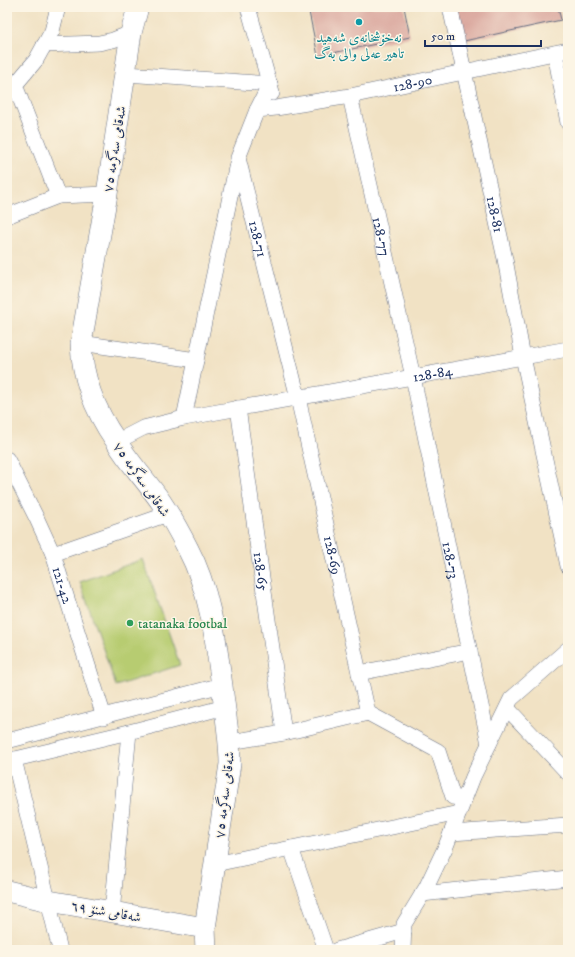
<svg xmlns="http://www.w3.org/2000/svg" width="575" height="957" viewBox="0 0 575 957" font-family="'IM FELL DW Pica',Amiri,serif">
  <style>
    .green { fill: #b7cc71; stroke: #697e68 }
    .building { fill: #daa79e }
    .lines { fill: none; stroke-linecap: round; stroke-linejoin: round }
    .street-casing { stroke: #666e82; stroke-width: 16 }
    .secondary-casing { stroke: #666e82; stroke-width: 22 }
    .street { stroke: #fff; stroke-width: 15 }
    .secondary { stroke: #fff; stroke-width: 21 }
    .culture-dot { fill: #0f9aa8; stroke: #fcf5e5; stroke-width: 1.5 }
    .leisure-dot { fill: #2e9e5b; stroke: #fcf5e5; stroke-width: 1.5 }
    .labels { text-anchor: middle; stroke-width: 3; stroke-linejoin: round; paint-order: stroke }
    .culture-label { font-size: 14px; fill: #0d838f; stroke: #fcf5e5 }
    .street-label { font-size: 14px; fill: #1b2f5e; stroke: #fcf5e5 }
    .leisure-label { font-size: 14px; fill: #27864d; stroke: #fcf5e5; text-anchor: start }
  </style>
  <rect width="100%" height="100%" fill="#fcf5e5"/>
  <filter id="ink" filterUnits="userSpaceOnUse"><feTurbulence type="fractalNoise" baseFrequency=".025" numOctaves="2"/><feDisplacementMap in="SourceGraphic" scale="8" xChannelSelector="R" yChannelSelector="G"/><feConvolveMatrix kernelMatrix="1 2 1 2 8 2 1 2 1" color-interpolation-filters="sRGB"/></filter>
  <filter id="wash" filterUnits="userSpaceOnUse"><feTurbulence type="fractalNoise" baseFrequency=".012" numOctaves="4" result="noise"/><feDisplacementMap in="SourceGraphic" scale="16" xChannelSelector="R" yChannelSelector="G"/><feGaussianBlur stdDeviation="0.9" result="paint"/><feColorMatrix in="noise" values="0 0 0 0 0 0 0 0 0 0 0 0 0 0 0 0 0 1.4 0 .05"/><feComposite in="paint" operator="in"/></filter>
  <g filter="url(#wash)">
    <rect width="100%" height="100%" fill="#f1e2c4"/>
    <path class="green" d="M143,559L180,665L116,686L80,582Z"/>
    <g id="blocks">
      <path class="building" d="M308,7H404L410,37L318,56Z
        M455,7H558L561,20L464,41Z"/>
    </g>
  </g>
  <g filter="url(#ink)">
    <use href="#blocks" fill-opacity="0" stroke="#666e82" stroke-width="1"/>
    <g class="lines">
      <defs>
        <g id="street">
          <path d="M248,7L272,93"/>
          <path id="s1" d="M450,7L505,259L523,357L568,566"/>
          <path d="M44,45L99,43L113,40L131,33"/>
          <path d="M555,53L568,123"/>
          <path d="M126,74L270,84"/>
          <path id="s2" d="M270,84L257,110L238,158L298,398L368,713"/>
          <path d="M15,85L58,196"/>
          <path d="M7,89L15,85L36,60L52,31L58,7"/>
          <path id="s3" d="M350,96L413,377L489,744"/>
          <path id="s4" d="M257,110L276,108L350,96L568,50"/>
          <path d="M7,216L58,196L107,194"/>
          <path d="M81,343L196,360"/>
          <path id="s5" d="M238,408L284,733"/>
          <path d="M184,418L237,163"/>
          <path id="s6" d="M116,442L143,428L184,418L568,349"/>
          <path id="s7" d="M7,459L37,519L53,554L104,717"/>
          <path d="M53,554L168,514"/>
          <path d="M359,673L470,651"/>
          <path d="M507,708L568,773"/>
          <path d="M368,713L438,751L453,797L464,799"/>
          <path d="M7,741L222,685"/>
          <path d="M230,742L284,733L368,713"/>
          <path d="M14,759L60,950"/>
          <path d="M7,761L129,732L225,707"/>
          <path d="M451,833L568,825"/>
          <path d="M291,848L326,950"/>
          <path d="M215,864L459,813"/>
          <path d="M422,894L568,878"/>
          <path d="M112,913L129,732"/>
          <path d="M337,950L404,931"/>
          <path d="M403,950L404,924L426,888L446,846L473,777L511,699L568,649"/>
        </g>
        <path id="secondary" d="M138,7L131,33L107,194L81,343C82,379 96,412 116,441C129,463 147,481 161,502C171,517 180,533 188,549C210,590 216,641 222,686C225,713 230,738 230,764L205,928L206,950
          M7,891L49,901L205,928"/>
      </defs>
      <use href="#street" class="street-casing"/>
      <use href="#secondary" class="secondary-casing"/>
      <use href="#street" class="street"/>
      <use href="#secondary" class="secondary"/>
    </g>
  </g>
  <circle class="culture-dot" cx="359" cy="22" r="4"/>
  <circle class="leisure-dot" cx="130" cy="623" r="4"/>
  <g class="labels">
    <g class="culture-label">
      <text x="359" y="42">نەخۆشخانەی شەهید<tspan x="359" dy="16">تاهیر عەلی والی بەگ</tspan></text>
    </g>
    <g class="street-label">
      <text dy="5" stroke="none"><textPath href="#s4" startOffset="158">128-90</textPath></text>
      <text transform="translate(114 149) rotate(-81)" y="5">شەقامی سەگرمە ٧٥</text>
      <text dy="5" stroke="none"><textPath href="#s1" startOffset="212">128-81</textPath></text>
      <text dy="5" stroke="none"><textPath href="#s3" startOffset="144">128-77</textPath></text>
      <text dy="5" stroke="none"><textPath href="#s2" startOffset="164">128-71</textPath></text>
      <text dy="5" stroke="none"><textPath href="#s6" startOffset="325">128-84</textPath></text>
      <text transform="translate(142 479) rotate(55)" y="5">شەقامی سەگرمە ٧٥</text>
      <text dy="5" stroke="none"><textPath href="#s2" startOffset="489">128-69</textPath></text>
      <text dy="5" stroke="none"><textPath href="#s3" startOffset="475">128-73</textPath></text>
      <text dy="5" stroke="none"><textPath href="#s5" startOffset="165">128-65</textPath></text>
      <text dy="5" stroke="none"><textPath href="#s7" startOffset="138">121-42</textPath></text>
      <text transform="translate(224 795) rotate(-83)" y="5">شەقامی سەگرمە ٧٥</text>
      <text transform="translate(106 911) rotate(10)" y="5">شەقامی شنۆ ٦٩</text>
    </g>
    <g class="leisure-label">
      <text x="138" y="628">tatanaka footbal</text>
    </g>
  </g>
  <rect width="575" height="957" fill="none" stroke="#fcf5e5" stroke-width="24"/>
  <path d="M425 40v6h116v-6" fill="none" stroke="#1b2f5e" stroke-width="2"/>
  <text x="431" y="40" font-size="12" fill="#1b2f5e" stroke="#fcf5e5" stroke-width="3" paint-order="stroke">50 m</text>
</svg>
